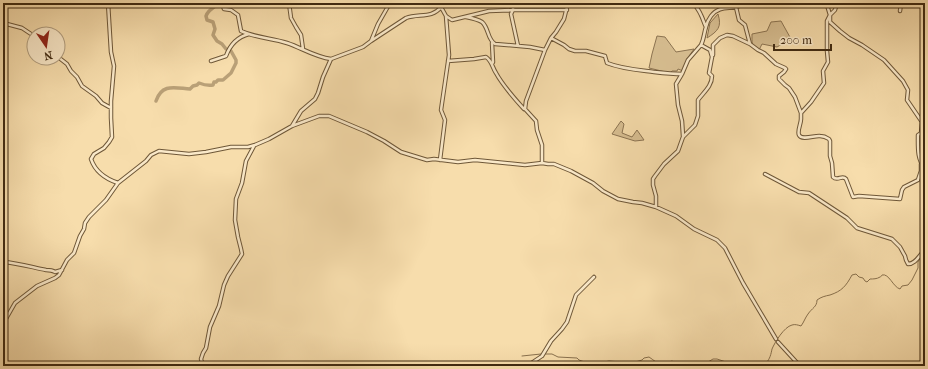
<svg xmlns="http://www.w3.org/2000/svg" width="928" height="369" viewBox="0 0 928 369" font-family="'IM FELL French Canon',serif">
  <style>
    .green { fill: #d8bf92; stroke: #8c7452 }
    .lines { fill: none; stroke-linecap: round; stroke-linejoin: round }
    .stream { stroke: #89714e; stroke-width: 1 }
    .river { stroke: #b9a077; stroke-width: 3.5 }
    .minor-casing { stroke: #6e5738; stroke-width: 4.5 }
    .minor { stroke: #fae9c9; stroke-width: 2.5 }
  </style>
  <rect width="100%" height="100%" fill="#f7ddac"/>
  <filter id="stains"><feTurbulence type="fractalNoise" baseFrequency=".005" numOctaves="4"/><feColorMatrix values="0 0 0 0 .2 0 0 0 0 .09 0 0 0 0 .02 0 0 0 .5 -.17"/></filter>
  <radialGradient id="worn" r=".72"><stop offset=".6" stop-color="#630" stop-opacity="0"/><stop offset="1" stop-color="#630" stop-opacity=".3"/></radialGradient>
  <path class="green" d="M718,14C722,27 718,31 707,38L710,23Z
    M781,21L791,39L777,47L762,44L759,50C751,47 752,42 752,34L767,31L771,22Z
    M657,36L665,37L676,52L694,49L687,59L683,71L678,69L677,71H672L670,73L649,68L652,54Z
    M621,121L624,124L622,133L632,137L637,130L644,140L635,141L612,134Z"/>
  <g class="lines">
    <path class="stream" d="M925,208C921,213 922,217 925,222
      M925,228V230
      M922,255L925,252
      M545,354H552L558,357L577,358L579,360L590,364L592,362L599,363L609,361L632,363L642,360L644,358L649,357C661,365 657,366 672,361L676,363L684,366
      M522,356L541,354
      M693,366L704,362H708L713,359H717L726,362L728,364V366
      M752,366L754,364C758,364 762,366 766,363C770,359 771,354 772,349C775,342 784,327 792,325C795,324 798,325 801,326C804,322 805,318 808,314C812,308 817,307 817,300C821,297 825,296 830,295C842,291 846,286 852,275L856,274L859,277L863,278L865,281L867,282L870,279C873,279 877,279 880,277C881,277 881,276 882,275C889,273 893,287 900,289L902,286L908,285L912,280L918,268V262L920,258"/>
    <path class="river" d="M156,101C162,83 175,88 190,89L193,86L197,85L199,83C204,85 208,86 213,85L214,82H216L218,80H223L231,73L236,63V60L231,51L226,49L222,44L217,41L213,35L215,29L213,22L207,20L206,16C208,10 214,7 220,3"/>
    <defs>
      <path id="minor" d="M108,3L111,52L114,66L111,101V118L112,137L109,142L104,148L94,154L91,159C95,171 106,179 118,183
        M222,3L224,9L231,10L238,15L241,31C256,38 272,38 287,43C302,48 315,57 331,59
        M289,3L291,18L296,27L301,35L303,49
        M513,3V10L511,14L518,46
        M735,3L739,20L745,25L750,44
        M827,3V5L830,15L827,21V51L828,62L823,71L824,83L811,102L801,113C801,114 801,119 801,119C801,124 797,131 799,135C802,141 815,135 820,136C823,136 826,137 829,139L830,141V156L832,163L833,177C838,182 842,174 846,179L853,197L859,196L900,199L902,190L904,187L918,180L921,171V164
        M837,3L835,10L830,15V22L840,31L849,38L862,45L884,60L903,81L908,90L907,100L922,122L921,133L918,135C918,148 917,159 925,169
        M441,7L446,16L452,20L489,11L513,10H567
        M900,11L901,3
        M466,17C471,18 477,19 482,22C489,28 487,39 495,44L530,47L545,50
        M3,23L22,28L34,36
        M706,27C707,22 708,20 711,16C721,3 734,12 745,3
        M551,38L564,45L569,49L575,51H586L605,56L607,63C622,69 638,70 654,72C663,73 672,74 682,74
        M371,41L406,18C418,13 432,19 441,7V3
        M492,43L493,62L492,64
        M713,55V45L720,38L727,35L733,36L750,44L758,50L764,53L776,64L785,68L786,69L784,72L779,76V79L785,85L789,88L795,97L801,113
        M58,57L67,64L71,71L77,77L82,86L96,96L102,103L111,108
        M211,61L226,56C230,45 237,37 249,34
        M448,61L474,59L486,57C492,61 492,67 496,73C503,86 514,98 524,109
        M292,126L319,116H329L367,132L384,141L401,152L427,160L434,159L458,162L475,160L525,165L542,163L548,164H554L571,171L593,183L603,191L618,199L633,202L642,203L656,207L676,216L694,229L717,240L725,248L743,283L776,339
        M683,136L682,121L678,105L676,84L682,74L688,60L701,45
        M440,160L445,120L441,110L449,55L446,16
        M542,163V145L537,130L536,121L525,109L526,101L545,50L551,38L556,32L564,19L568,3
        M765,174L799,192L809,193L847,218L857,228L892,239L900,247L905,256L906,260L908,264C916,264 919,255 925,250
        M656,207V196L653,185V179L655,176L664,164L678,151L683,137L695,125L698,116V100C704,92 712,86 712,76L709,73L712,57L710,50L701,45C704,39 704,33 706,27C704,23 703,19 701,15C699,10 696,7 694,3
        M3,262C18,263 31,267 46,270C50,270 52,270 55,272L62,270
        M3,322L7,317L15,303L37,286L55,278L59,275L67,260L74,253L80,236L84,229L85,223L89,217L106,200L118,183L146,161L151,155L159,151L189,154L206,152L231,147H248L255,145L269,139L292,126L301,111L315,99L318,93L323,77L331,59L363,47L371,41L378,24L390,3
        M778,342L800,366
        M203,366L201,359L203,353L206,348L210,327L219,306L224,285L228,276L242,254L241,249L238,237L235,220L236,199L242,183L246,161L254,146
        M527,366L542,356L551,341L562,329L567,322L576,295L594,277"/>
    </defs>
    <use href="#minor" class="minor-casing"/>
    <use href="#minor" class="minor"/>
  </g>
  <rect width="928" height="369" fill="none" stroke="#f7ddac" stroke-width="16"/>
  <rect x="4" y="4" width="920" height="361" fill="none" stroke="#402a11" stroke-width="2"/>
  <rect x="8" y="8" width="912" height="353" fill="none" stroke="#402a11"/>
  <g transform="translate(46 46) rotate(167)"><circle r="19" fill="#fae9c9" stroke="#b09d7f"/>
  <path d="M0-3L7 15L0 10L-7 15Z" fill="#8f2418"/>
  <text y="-6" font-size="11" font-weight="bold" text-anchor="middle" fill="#402a11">N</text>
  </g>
  <path d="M774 44v6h57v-6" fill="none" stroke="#402a11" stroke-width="2"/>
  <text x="780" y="44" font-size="12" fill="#402a11" stroke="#fae9c9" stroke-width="3" paint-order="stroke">200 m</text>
  <rect width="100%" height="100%" filter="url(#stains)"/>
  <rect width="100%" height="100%" fill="url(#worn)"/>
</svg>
